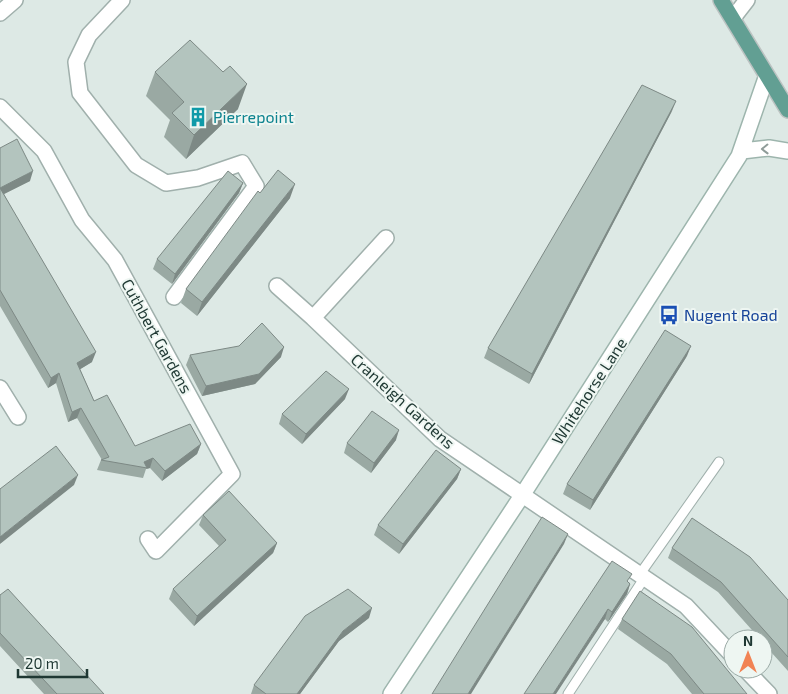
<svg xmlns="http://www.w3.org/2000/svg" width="788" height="694" viewBox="0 0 788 694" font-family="'Exo 2',sans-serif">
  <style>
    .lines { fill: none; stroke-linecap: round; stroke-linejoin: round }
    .lane-casing { stroke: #a0b0ac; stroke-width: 11 }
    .street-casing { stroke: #a0b0ac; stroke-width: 18 }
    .secondary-casing { stroke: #9db5ad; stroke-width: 18 }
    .primary-casing { stroke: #bcc3c2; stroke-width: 18 }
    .lane { stroke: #fff; stroke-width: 9 }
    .street { stroke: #fff; stroke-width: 15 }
    .secondary { stroke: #fff; stroke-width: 15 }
    .primary { stroke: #629f93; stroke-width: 15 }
    .wall { fill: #9aa9a3 }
    .shaded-wall { fill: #7d8985 }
    .building { fill: #b3c4be; stroke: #7d8985 }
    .oneway { stroke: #8f9c99 }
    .labels { text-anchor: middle; stroke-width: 4; stroke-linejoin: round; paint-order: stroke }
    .culture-label { font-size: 16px; fill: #0d838f; stroke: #eef6f2; text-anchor: start }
    .transit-label { font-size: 16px; fill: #164399; stroke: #eef6f2; text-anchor: start }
    .street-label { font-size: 16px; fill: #1f3833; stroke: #eef6f2 }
  </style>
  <rect width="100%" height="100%" fill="#dde9e5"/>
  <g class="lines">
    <defs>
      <path id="lane" d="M640,574L719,462
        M568,694L645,577"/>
      <path id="street" d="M122,0L89,35L76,62L80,93L136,165L166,183L198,178L242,163L256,186L174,297
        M0,13L15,0
        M733,18L747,0
        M0,107L44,151L82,220L115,260L232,474L156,551L148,539
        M386,238L313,318L440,439L686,606L733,656
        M277,286L313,318
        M0,388L18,417
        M745,669L769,694"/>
      <path id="secondary" d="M742,151L769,148L788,151
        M391,694L523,494L739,156L766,78"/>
      <path id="primary" d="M721,0L788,110"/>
    </defs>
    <use href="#lane" class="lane-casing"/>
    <use href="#street" class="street-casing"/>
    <use href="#secondary" class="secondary-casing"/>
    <use href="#primary" class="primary-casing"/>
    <use href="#lane" class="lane"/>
    <use href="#street" class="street"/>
    <use href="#secondary" class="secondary"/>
    <use href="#primary" class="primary"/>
  </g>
  <path class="wall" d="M155,72H223L238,109L186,159L164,137L170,120L146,96Z
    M672,111L529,384L484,358L488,348Z
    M0,148L30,181L4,194L92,362L80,369L94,401L135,446L201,444L197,454L162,481L150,468L146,469L143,478L97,470L101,460H102L77,418L68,422L56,383L48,388L0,306Z
    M243,183L239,193L172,284L153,269L157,259Z
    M260,193L290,198L197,316L181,303L186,289Z
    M190,355L281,357L255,384L202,396L186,365Z
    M687,356L590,510L563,494L567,484Z
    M345,399L302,444L279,424L282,414Z
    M396,440L371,473L344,453L347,443Z
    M461,469L457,479L399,554L374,535L378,525Z
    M203,515L277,543L273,553L194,626L169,599L173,589L219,546L199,525Z
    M672,548L788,600V671L763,643V639H760L718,592L668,558Z
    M629,582L630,584L627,594L608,622L605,619L524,694Z
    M0,595L104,694H44L0,646Z
    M369,618L339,641L300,694H251L254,685Z
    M622,619L747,694H692L667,664L618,629Z"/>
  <path class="shaded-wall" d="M247,84L238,109L186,159L194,135Z
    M676,101L672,111L529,384L532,374Z
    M33,171L30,181L0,196V188Z
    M243,183L239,193L172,284L175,274Z
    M295,184L290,198L197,316L202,302Z
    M691,346L687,356L590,510L593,500Z
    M284,347L281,357L255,384L202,396L206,386Z
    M96,352L92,362L74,373L77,363Z
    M59,373L56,383L48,388L51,378Z
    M349,389L345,399L302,444L306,434Z
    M81,408L77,418L68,422L72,412Z
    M399,430L396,440L371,473L374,463Z
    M201,444L197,454L162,481L165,471Z
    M153,458L150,468L146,469L147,468L144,462Z
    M461,469L457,479L399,554L403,544Z
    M78,475L74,485L0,544V537Z
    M568,534L564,544L471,694H468Z
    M277,543L273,553L194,626L197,616Z
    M630,584L627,594L608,622L612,612Z
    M372,608L369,618L339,641L300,694H297L343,631Z
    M608,609L605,619L556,694H553Z"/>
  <path class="building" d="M190,40L223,72L230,66L247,84L194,135L172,113L184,102L155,72Z
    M642,85L676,101L532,374L488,348Z
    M17,139L33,171L0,188L96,352L77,363L94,401L107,395L135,446L190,424L201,444L165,471L153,458L144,462L147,468L101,460L109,457L81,408L72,412L59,373L51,378L0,290V148Z
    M278,170L295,184L202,302L186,289L258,191L260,193Z
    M228,171L243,183L175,274L157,259Z
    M262,323L284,347L259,374L206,386L190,355L239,346Z
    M665,330L691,346L593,500L567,484Z
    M326,371L349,389L306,434L282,414Z
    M372,411L399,430L374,463L347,443Z
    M56,446L78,475L0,537V489Z
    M436,450L461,469L403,544L378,525Z
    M229,491L277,543L197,616L173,589L226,540L203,515Z
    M542,517L568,534L468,694H432Z
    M692,518L750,557L788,600V657L721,582L672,548Z
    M612,561L632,574L627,581L630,584L612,612L608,609L553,694H524Z
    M8,589L104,694H57L0,633V595Z
    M348,589L372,608L343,631L297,694H266L254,685L305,616Z
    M640,591L692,627L747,694H704L671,654L622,619Z"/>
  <defs><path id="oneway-chevron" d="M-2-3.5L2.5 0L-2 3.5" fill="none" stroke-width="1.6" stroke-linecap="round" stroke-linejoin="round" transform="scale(1.25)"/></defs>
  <use class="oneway" href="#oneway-chevron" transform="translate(765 149) rotate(179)"/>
  <defs>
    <symbol id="building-bare" viewBox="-9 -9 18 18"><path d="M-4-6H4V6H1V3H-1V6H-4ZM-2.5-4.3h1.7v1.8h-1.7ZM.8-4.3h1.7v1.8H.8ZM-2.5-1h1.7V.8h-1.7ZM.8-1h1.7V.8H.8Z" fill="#0f9aa8" stroke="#eef6f2" stroke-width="2.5" paint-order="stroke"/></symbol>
    <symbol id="bus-bare" viewBox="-9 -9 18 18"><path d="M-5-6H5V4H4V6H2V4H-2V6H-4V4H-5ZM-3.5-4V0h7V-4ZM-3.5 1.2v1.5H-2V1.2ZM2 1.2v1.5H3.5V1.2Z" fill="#1a4fb4" stroke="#eef6f2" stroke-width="2.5" paint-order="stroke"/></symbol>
  </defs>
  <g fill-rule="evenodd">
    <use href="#building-bare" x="184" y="103" width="28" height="28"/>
    <use href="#bus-bare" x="655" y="301" width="28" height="28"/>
  </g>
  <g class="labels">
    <g class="culture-label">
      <text x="213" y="123">Pierrepoint</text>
    </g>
    <g class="transit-label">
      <text x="684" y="321">Nugent Road</text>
    </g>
    <g class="street-label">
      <text transform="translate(157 336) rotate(61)" y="6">Cuthbert Gardens</text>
      <text transform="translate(589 391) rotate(-57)" y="6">Whitehorse Lane</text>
      <text transform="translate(403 401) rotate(42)" y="6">Cranleigh Gardens</text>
    </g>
  </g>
  <g transform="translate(748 654)"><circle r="24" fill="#eef6f2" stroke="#9baaa6"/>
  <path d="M0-4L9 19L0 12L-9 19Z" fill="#f18354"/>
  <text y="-8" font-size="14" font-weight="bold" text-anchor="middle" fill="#1f3833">N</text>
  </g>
  <path d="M18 669v8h69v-8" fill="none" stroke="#1f3833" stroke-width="2.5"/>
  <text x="25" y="669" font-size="15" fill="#1f3833" stroke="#eef6f2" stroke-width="4" paint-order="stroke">20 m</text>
</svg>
